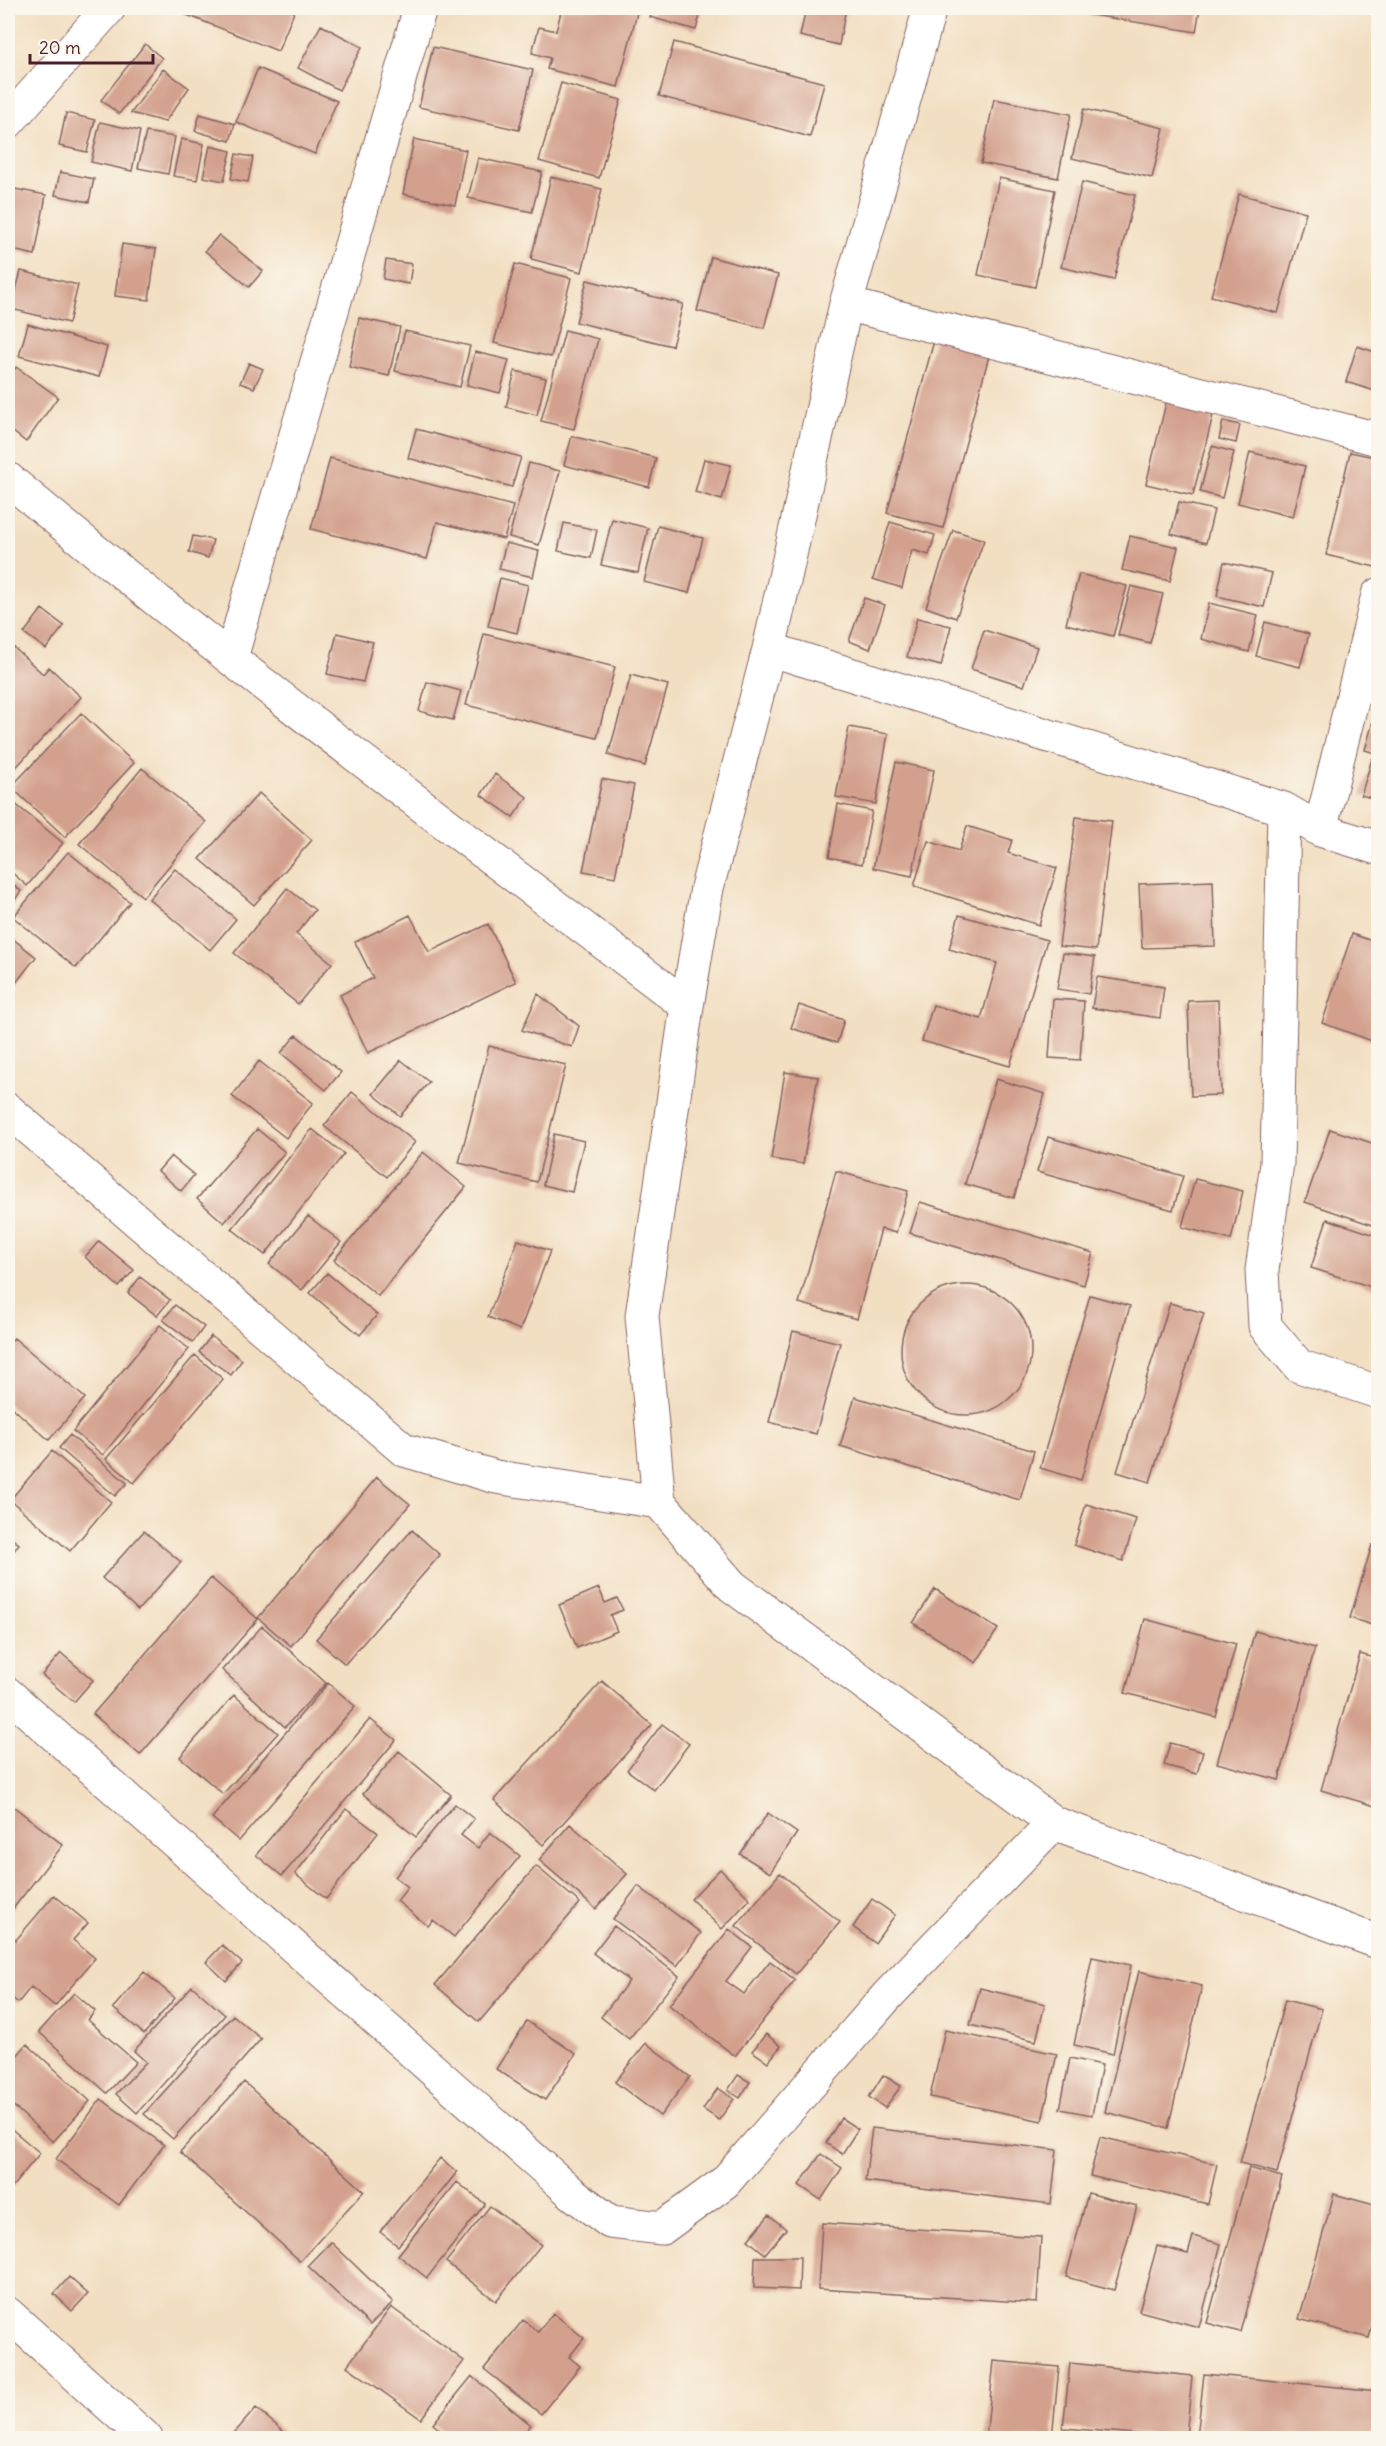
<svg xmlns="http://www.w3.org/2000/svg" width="1386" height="2446" viewBox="0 0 1386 2446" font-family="Delius,sans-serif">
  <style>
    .building { fill: #d3a08d }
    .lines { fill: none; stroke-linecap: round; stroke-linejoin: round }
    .minor-casing { stroke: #856260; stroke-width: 35 }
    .minor { stroke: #fff; stroke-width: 33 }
  </style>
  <rect width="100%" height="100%" fill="#fbf7ec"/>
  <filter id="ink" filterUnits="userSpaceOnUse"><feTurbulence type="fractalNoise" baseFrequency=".0167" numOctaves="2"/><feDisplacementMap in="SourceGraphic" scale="12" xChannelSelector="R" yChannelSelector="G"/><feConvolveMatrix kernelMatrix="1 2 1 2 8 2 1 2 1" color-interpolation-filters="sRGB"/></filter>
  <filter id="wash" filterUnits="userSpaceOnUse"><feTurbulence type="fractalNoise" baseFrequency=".008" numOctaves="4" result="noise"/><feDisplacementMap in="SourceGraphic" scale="24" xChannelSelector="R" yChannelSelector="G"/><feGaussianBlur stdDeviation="1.35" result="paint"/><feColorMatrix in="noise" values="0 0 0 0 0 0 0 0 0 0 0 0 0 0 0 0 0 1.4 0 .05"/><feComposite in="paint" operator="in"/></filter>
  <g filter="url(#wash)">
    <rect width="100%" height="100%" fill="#f2dec1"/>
    <g id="blocks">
      <path class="building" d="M184,8H288L295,10L278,51L182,13Z
        M562,8L638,9L618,87L547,69L550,58L532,53L539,27L556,31Z
        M653,8H702L696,30L650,17Z
        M806,8H846L839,45L800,36Z
        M1049,8H1200L1196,32Z
        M321,25L362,47L339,90L298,68Z
        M674,42L824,83L810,137L659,96Z
        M145,44L162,58L119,114L101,100Z
        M433,47L533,70L519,130L419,107Z
        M258,68L337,101L315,154L236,122Z
        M163,69L189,88L165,122L131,113Z
        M561,83L621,100L599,178L539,161Z
        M994,99L1071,114L1058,178L981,163Z
        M1084,109L1164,128L1152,178L1072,158Z
        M66,113L95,120L87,152L59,146Z
        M200,114L235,124L230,141L195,131Z
        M100,122L140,131L132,171L91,162Z
        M146,132L175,137L168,174L138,168Z
        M181,139L204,144L197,180L173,176Z
        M414,139L466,150L455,205L403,194Z
        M210,146L231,151L224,181L203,177Z
        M236,154L253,157L248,182L231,179Z
        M478,158L542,172L532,212L468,198Z
        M60,172L94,179L89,202L55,195Z
        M551,177L602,189L582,272L531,259Z
        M999,178L1055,190L1035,287L978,275Z
        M1082,182L1135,195L1114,280L1061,267Z
        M15,189L46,195L35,255L8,249V230Z
        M1239,194L1306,212L1278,313L1211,296Z
        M219,235L263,271L249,287L205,251Z
        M122,244L156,249L149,300L115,296Z
        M711,257L778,275L764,328L697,311Z
        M386,260L412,264L409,284L383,279Z
        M515,264L571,278L551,357L494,343Z
        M21,271L78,285L69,323L11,309Z
        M587,280L683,304L672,346L576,322Z
        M359,318L400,327L389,376L349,367Z
        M28,324L107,347L99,377L19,356Z
        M565,330L598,339L574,429L541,421Z
        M405,331L470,346L460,387L395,371Z
        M935,337L990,352L943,528L887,513Z
        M1357,346L1378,353V392L1346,382Z
        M475,352L509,360L500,393L467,385Z
        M249,363L263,369L254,388L240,383Z
        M16,367L58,397L26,442L8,428V379Z
        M515,371L546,378L537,415L506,407Z
        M1167,399L1214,411L1193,495L1146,484Z
        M1223,421L1240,425L1236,443L1219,439Z
        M416,429L521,457L512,487L408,458Z
        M572,436L656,458L649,487L564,465Z
        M1212,446L1234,452L1222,498L1200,492Z
        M1250,452L1305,466L1293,517L1238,503Z
        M1350,452L1378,458V551L1375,567L1326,555Z
        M330,458L513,506L504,539L437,522L427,559L311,529Z
        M704,459L731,465L722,500L695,492Z
        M529,463L560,471L539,545L509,537Z
        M1179,502L1214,510L1206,543L1171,534Z
        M612,519L648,528L638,573L601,565Z
        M890,522L935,535L929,555L912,550L902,588L873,579Z
        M564,523L597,530L591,558L558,551Z
        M658,526L703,538L689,593L644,582Z
        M953,530L984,540L956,618L926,607Z
        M193,536L213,540L208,558L189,552Z
        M1130,536L1178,547L1170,581L1122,570Z
        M506,543L539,551L533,577L499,569Z
        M1224,562L1272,573L1264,607L1217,596Z
        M1079,574L1127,586L1113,636L1066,624Z
        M500,578L528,585L517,633L488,626Z
        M1131,586L1163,594L1150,643L1118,635Z
        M864,598L885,605L870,649L849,641Z
        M1209,603L1258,615L1249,652L1201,639Z
        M42,609L64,626L46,649L24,633Z
        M917,618L951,626L941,666L907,657Z
        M1265,622L1309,634L1300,667L1256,656Z
        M984,630L1037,647L1024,686L971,669Z
        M337,633L373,642L363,682L327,674Z
        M484,634L615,667L597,738L466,705Z
        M11,645L43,674L49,667L81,697L8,776V648Z
        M631,675L668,685L645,766L608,755Z
        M427,682L461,691L453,720L419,711Z
        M81,713L134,763L65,837L11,787Z
        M1375,714L1378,715V754L1365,750Z
        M849,727L888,734L876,804L836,797Z
        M1372,759L1378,761V800L1361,795Z
        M896,762L934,770L912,876L873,868Z
        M142,768L206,822L143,897L79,844Z
        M495,774L527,797L513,817L481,795Z
        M602,779L634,785L615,877L583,871Z
        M259,793L312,840L254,905L200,859Z
        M8,798L63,843L27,886L8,869Z
        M838,804L872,811L862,864L829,857Z
        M1076,817L1112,821L1096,950L1059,946Z
        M967,826L1012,840L1008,853L1057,868L1039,925L914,886L928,841L959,851Z
        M68,852L130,902L76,968L13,917Z
        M175,869L236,919L210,950L149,899Z
        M8,881L21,891L8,910Z
        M1213,881L1215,946L1142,948L1139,884Z
        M287,888L315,910L296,934L332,963L298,1004L234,953Z
        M410,915L429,952L488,924L516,982L368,1053L340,995L373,978L355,942Z
        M959,915L1047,940L1010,1066L922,1041L933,1005L981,1019L997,963L949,949Z
        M1352,934L1378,943V1043L1322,1023Z
        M8,935L36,957L8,993Z
        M1063,953L1095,957L1089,994L1057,989Z
        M1097,977L1164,987L1160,1018L1092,1008Z
        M538,994L579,1026L572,1047L522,1030Z
        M1053,999L1084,1001L1080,1060L1049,1058Z
        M1218,1000L1221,1095L1191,1096L1188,1001Z
        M799,1005L844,1020L837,1043L791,1028Z
        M296,1035L341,1072L326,1090L281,1053Z
        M489,1046L566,1065L537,1182L459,1163Z
        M401,1060L429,1082L400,1116L373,1094Z
        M259,1061L313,1103L286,1138L232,1096Z
        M785,1072L818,1077L803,1164L771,1159Z
        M996,1079L1045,1094L1014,1198L965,1184Z
        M352,1092L415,1142L387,1177L324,1126Z
        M257,1129L285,1152L224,1223L197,1199Z
        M312,1129L344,1154L265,1255L232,1229Z
        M1330,1129L1378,1145V1227L1305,1202Z
        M554,1134L584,1141L572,1192L543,1185Z
        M1048,1137L1183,1176L1173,1210L1037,1172Z
        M423,1152L466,1187L378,1296L334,1260Z
        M171,1156L194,1175L181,1191L158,1171Z
        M836,1171L908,1191L896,1233L881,1229L857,1319L799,1303Z
        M1195,1179L1243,1191L1231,1240L1182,1227Z
        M920,1202L1093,1253L1084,1285L910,1233Z
        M308,1216L341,1242L302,1290L269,1264Z
        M1327,1219L1378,1236V1289L1311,1268Z
        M518,1240L550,1251L520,1330L488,1317Z
        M99,1241L134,1270L119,1287L85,1257Z
        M327,1273L377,1315L360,1335L310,1293Z
        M140,1277L170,1300L157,1316L128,1293Z
        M901 1350a65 65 0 1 1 130 0a65 65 0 1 1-130 0Z
        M1090,1295L1130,1306L1081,1480L1040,1468Z
        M1170,1303L1204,1313L1150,1482L1117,1472Z
        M175,1305L204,1327L193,1342L163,1320Z
        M160,1325L189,1349L103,1455L73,1431Z
        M793,1331L840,1343L816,1434L769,1422Z
        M211,1336L242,1360L231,1375L199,1352Z
        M14,1338L85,1398L49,1440L8,1404V1345Z
        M195,1355L223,1379L134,1483L106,1459Z
        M855,1397L1034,1451L1020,1500L840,1446Z
        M70,1435L127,1483L115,1496L59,1448Z
        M52,1451L111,1502L70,1551L10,1500Z
        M377,1477L410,1504L291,1646L258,1618Z
        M1086,1504L1136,1519L1123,1561L1074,1545Z
        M412,1530L440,1555L345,1664L316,1639Z
        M144,1531L181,1562L138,1610L102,1578Z
        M8,1536L19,1544L8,1559Z
        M1372,1545L1378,1547V1627L1350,1618Z
        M211,1578L258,1619L140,1755L93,1714Z
        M599,1588L605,1603L617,1598L623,1610L610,1615L617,1631L577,1648L559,1605Z
        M935,1589L998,1629L976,1663L913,1623Z
        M1145,1619L1236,1644L1216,1717L1125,1693Z
        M262,1626L326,1683L285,1727L222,1670Z
        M1255,1631L1315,1648L1279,1780L1217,1763Z
        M61,1653L93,1680L74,1702L42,1675Z
        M1360,1654L1378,1659V1807L1321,1790Z
        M602,1681L652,1725L543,1845L494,1800Z
        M328,1683L355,1706L239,1841L212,1818Z
        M234,1695L278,1733L223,1794L180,1757Z
        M370,1719L396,1740L282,1876L256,1855Z
        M662,1724L689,1744L654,1790L627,1770Z
        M1170,1743L1203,1752L1197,1774L1164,1765Z
        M399,1751L451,1795L416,1837L363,1794Z
        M455,1804L474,1819L461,1835L478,1848L490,1832L520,1856L454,1937L433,1920L428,1926L397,1901L408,1887L395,1877Z
        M13,1806L63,1845L8,1915V1812Z
        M346,1809L378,1833L326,1899L295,1874Z
        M768,1813L797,1833L770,1873L740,1854Z
        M570,1824L627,1874L596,1909L539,1860Z
        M536,1866L580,1903L479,2022L435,1985Z
        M720,1869L750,1899L722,1929L691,1899Z
        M780,1873L840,1922L796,1974L736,1926Z
        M638,1886L701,1933L677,1966L613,1919Z
        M54,1895L88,1923L73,1940L95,1958L55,2006L31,1987L18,2003L8,1994V1932L16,1940Z
        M872,1899L895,1915L875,1943L853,1927Z
        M614,1926L679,1976L629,2039L601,2017L629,1981L593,1953Z
        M729,1929L752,1947L726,1981L744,1994L770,1961L795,1980L735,2056L669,2005Z
        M222,1945L242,1963L226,1981L206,1962Z
        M1092,1957L1131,1965L1113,2054L1074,2045Z
        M1139,1971L1202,1986L1168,2128L1105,2112Z
        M144,1972L175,1998L144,2034L113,2008Z
        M192,1986L225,2015L137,2113L116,2094L146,2062L134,2051Z
        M980,1988L1045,2004L1036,2041L970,2025Z
        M74,1993L95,2011L88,2020L136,2062L107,2093L39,2032Z
        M1285,2000L1322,2009L1277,2173L1240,2163Z
        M233,2015L261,2039L173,2139L144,2114Z
        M527,2021L576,2054L545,2100L496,2069Z
        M945,2030L1057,2054L1042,2121L930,2097Z
        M766,2034L781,2046L768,2062L752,2051Z
        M646,2043L690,2077L660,2116L615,2082Z
        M27,2044L90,2101L53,2142L8,2101V2066Z
        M1070,2058L1102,2065L1092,2115L1060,2109Z
        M738,2075L750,2082L740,2098L728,2090Z
        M883,2075L901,2086L885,2108L869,2097Z
        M244,2082L364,2191L300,2261L180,2152Z
        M718,2088L734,2099L719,2120L703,2109Z
        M101,2099L164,2145L119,2205L56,2159Z
        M841,2118L858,2129L842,2154L826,2143Z
        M8,2126L40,2153L8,2192Z
        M872,2128L1057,2150L1051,2204L865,2181Z
        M1100,2137L1217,2164L1208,2204L1090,2176Z
        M821,2154L842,2168L821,2200L799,2185Z
        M440,2158L457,2172L398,2246L380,2232Z
        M1249,2168L1282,2177L1240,2332L1207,2323Z
        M457,2182L485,2204L427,2278L398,2255Z
        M1088,2193L1137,2206L1114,2290L1066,2277Z
        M1334,2194L1378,2206V2302L1369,2338L1299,2319Z
        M490,2206L541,2245L496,2301L446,2262Z
        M769,2215L786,2229L765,2254L748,2240Z
        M822,2223L1041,2237L1037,2303L818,2289Z
        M1193,2236L1221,2244L1199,2327L1139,2311L1157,2246L1188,2254Z
        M331,2242L393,2302L370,2325L308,2266Z
        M755,2257H800L799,2290L754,2288Z
        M69,2277L88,2294L72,2311L54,2294Z
        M391,2307L464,2361L421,2419L347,2366Z
        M553,2313L584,2338L569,2357L580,2366L541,2414L484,2369L523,2320L538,2332Z
        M994,2361L1059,2367L1052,2438H986Z
        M1070,2363L1192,2376L1186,2438L1063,2428Z
        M1204,2374L1378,2391V2438H1197Z
        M472,2376L531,2425L520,2438H450L433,2424Z
        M256,2408L283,2431L277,2438H230Z"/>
    </g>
  </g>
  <g filter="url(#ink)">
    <use href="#blocks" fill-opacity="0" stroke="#856260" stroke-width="1.5"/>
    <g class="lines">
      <defs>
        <path id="minor" d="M930,8L846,304L769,649L707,888L687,1006L642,1316L659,1502L732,1586L1054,1823L1378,1942
          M8,122L109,8
          M846,304L1378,439
          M8,479C228,663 459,833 687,1006
          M769,649L1284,809L1320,830L1378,848
          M231,658L420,8
          M1284,809L1277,1163L1262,1270L1265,1326L1299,1366L1378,1392
          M1320,830L1378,595
          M8,1110L404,1450L496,1477L659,1502
          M8,1694L572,2193L610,2222L662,2228L725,2182L887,1996L1054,1823
          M8,2314L146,2438"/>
      </defs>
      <use href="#minor" class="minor-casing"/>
      <use href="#minor" class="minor"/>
    </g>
  </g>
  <rect width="1386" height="2446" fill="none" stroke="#fbf7ec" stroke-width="30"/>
  <path d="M30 54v9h123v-9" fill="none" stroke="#4a1f2b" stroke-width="3"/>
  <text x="39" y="54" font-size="18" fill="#4a1f2b" stroke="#fbf7ec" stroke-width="4.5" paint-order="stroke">20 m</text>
</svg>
